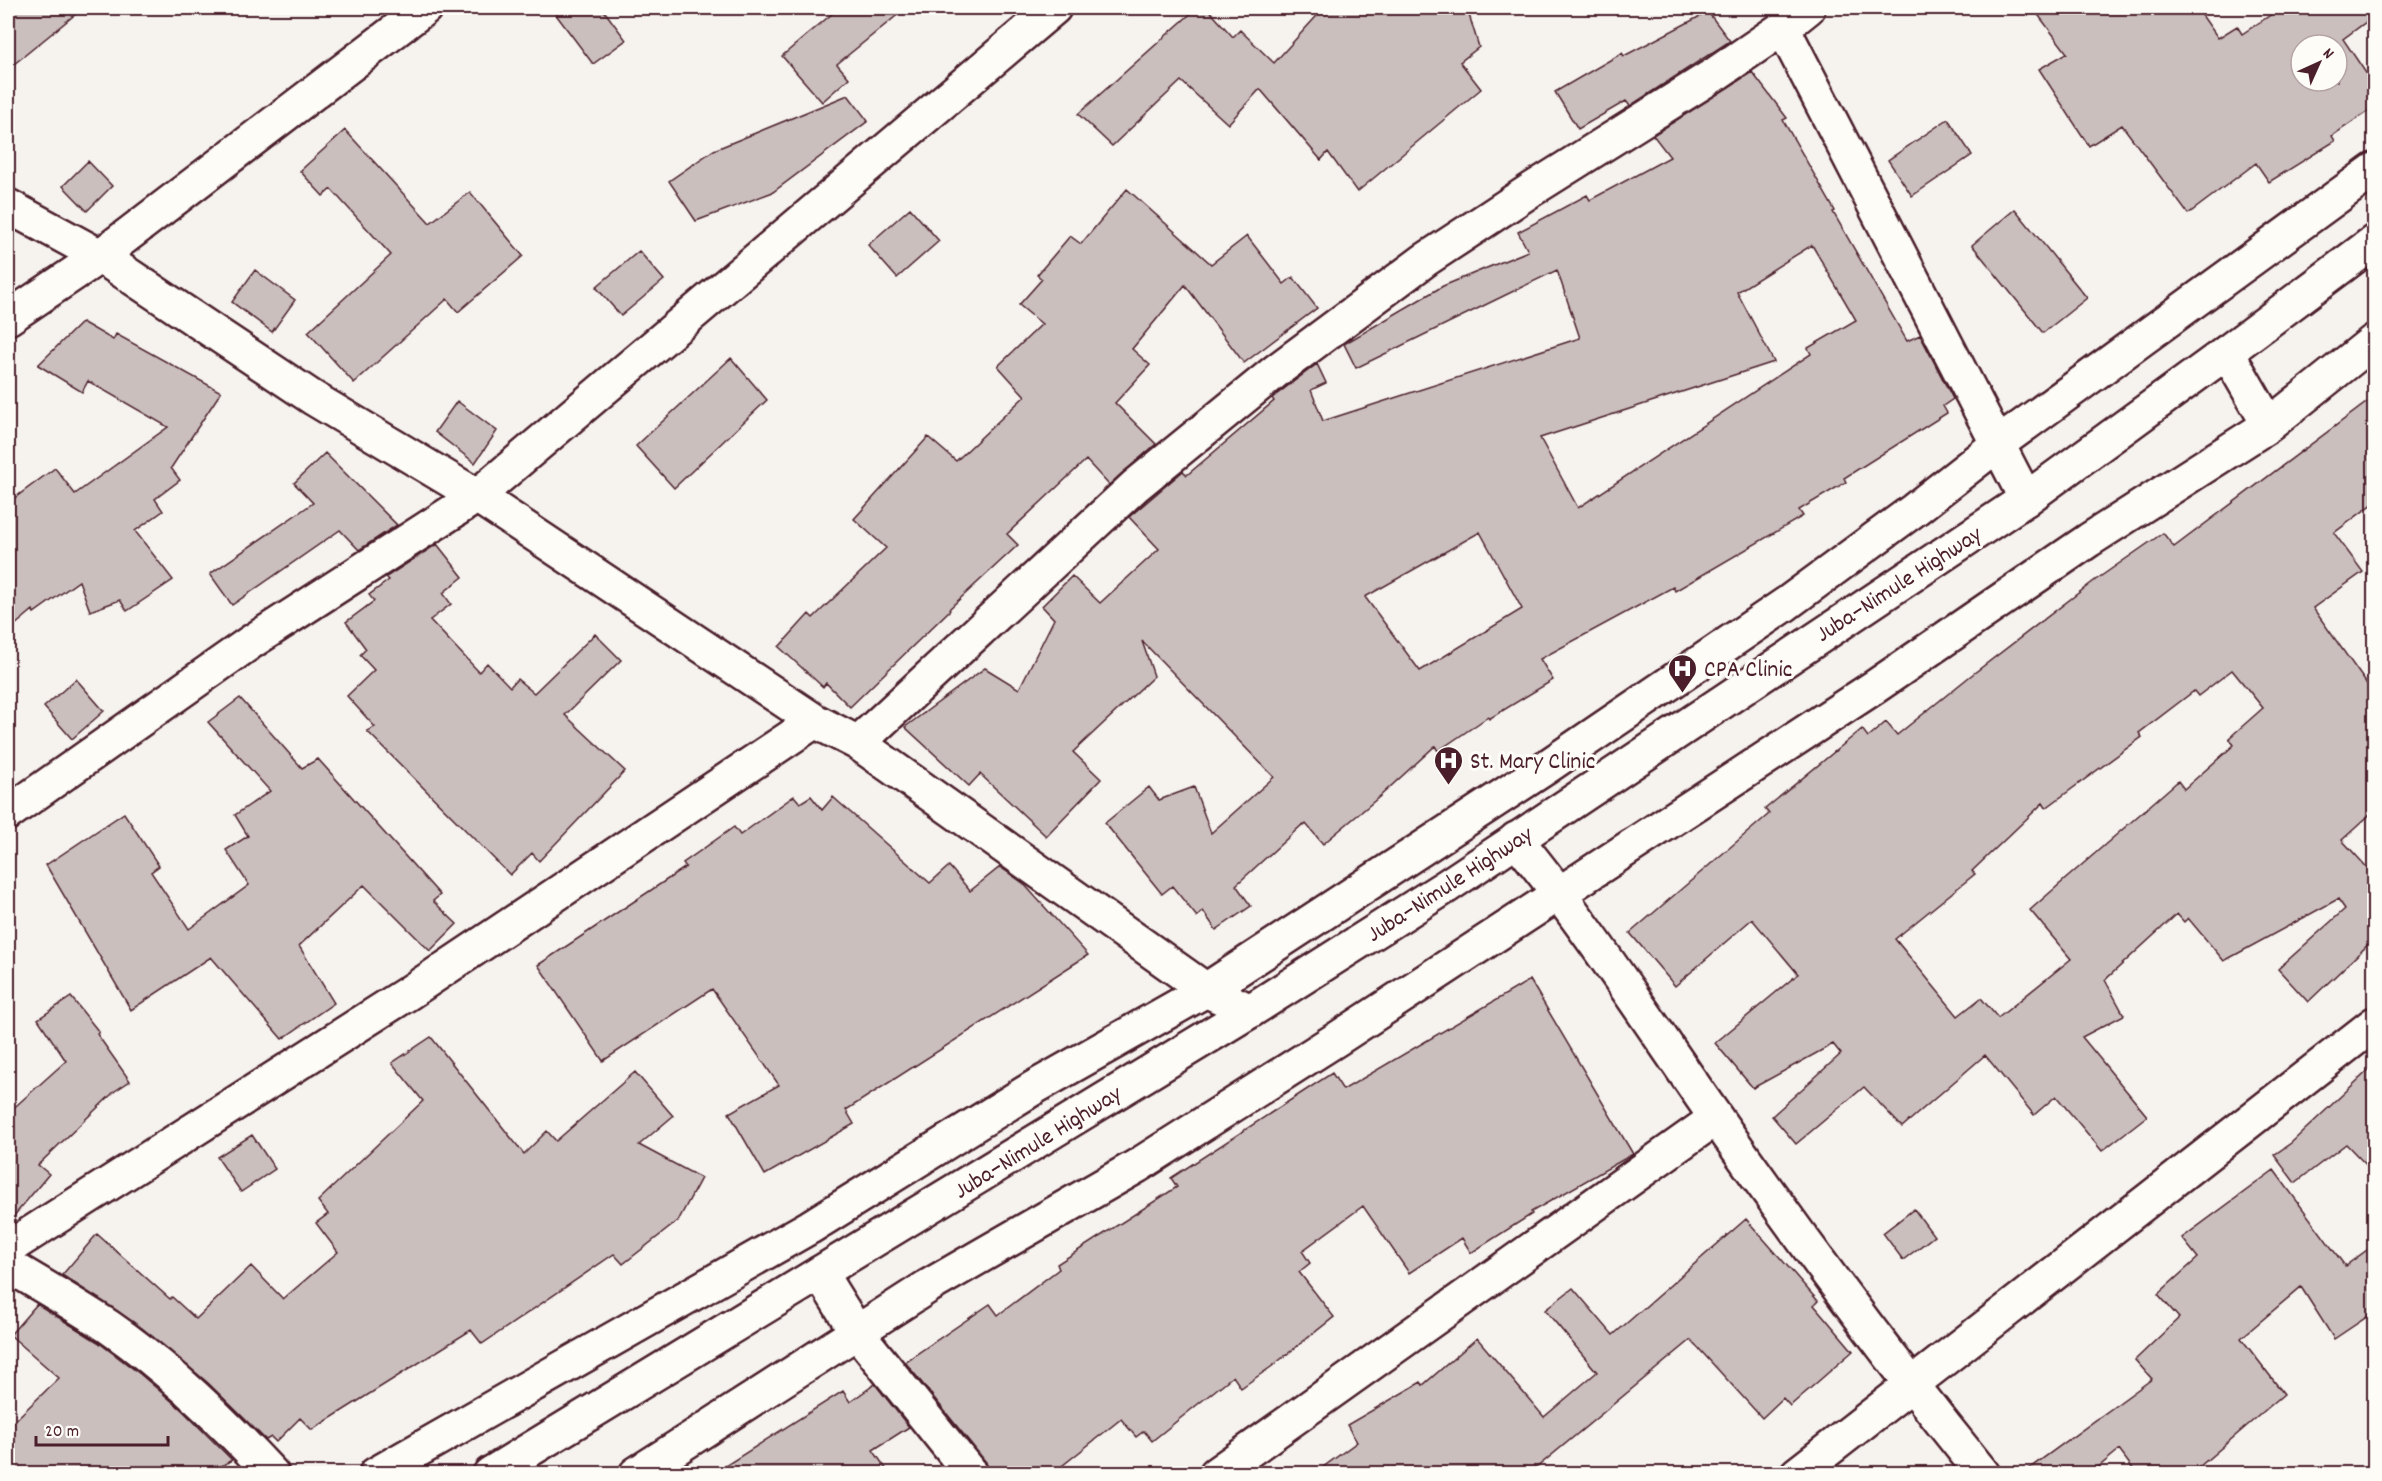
<svg xmlns="http://www.w3.org/2000/svg" width="2382" height="1481" viewBox="0 0 2382 1481" font-family="Dekko,sans-serif">
  <style>
    .building { fill: #cbbfbe; stroke: #4a1f2b; stroke-width: 1.5; fill-rule: evenodd }
    .lines { fill: none; stroke-linecap: round; stroke-linejoin: round }
    .minor-casing { stroke: #4a1f2b; stroke-width: 38 }
    .primary-casing { stroke: #4a1f2b; stroke-width: 38 }
    .minor { stroke: #fdfcf7; stroke-width: 33 }
    .primary { stroke: #fdfcf7; stroke-width: 33 }
    .labels { text-anchor: middle; stroke-width: 6; stroke-linejoin: round; paint-order: stroke }
    .street-label { font-size: 24px; fill: #4a1f2b; stroke: #fdfcf7 }
    .poi-label { font-size: 24px; fill: #4a1f2b; stroke: #fdfcf7; text-anchor: start }
  </style>
  <rect width="100%" height="100%" fill="#f6f3ef"/>
  <filter id="ink" filterUnits="userSpaceOnUse"><feTurbulence type="fractalNoise" baseFrequency=".0167" numOctaves="2"/><feDisplacementMap in="SourceGraphic" scale="12" xChannelSelector="R" yChannelSelector="G"/><feConvolveMatrix kernelMatrix="1 2 1 2 8 2 1 2 1" color-interpolation-filters="sRGB"/></filter>
  <g filter="url(#ink)">
    <path class="building" d="M8,8H83L8,69Z
      M551,8H602L626,40L593,64Z
      M839,8H906L837,64L849,78L822,102L782,56Z
      M1197,8H1207L1233,37L1240,30L1274,63L1324,8H1467L1479,47L1460,62L1481,89L1357,192L1328,152L1321,160L1260,89L1228,124L1181,81L1112,146L1078,114Z
      M2033,8H2197L2218,38L2237,26L2242,34L2281,8H2374V16L2343,39L2374,85V107L2332,136L2335,141L2269,182L2256,163L2188,214L2122,125L2089,146L2039,69L2067,53ZM2301,45H2337V81H2301Z
      M1708,12L1730,41L1630,106L1626,101L1578,129L1555,92L1622,53L1624,56Z
      M1752,72L1787,118L1783,120L1835,211L1833,212L1907,341L1920,335L1953,399L1943,406L1947,413L1844,478L1846,482L1799,510L1803,516L1675,591L1673,587L1540,659L1553,680L1489,719L1488,717L1438,751L1435,746L1378,798L1323,844L1306,824L1304,826L1303,824L1236,885L1251,906L1216,930L1203,911L1197,917L1172,886L1162,894L1105,823L1149,787L1159,800L1194,787L1211,833L1274,777L1142,641L1154,676L1073,752L1101,779L1046,836L980,774L969,786L905,727L985,668L1019,689L1054,619L1042,606L1072,576L1100,603L1159,549L1129,517L1183,471L1187,475L1274,401L1272,398L1317,364L1326,383L1311,390L1323,421L1580,338L1557,270L1356,368L1344,344L1443,286L1528,251L1518,232L1587,195L1590,200L1670,157L1653,135ZM1812,245L1856,320L1808,348L1811,354L1578,508L1540,438L1774,362L1737,292ZM1480,532L1522,609L1420,671L1365,597Z
      M848,95L868,121L773,192L696,221L669,181L714,150Z
      M1948,119L1972,155L1912,196L1888,160Z
      M345,130L430,223L470,192L523,256L458,312L447,299L354,383L308,332L391,255L331,189L323,196L300,171Z
      M88,161L112,186L87,211L63,186Z
      M1127,189L1211,264L1247,236L1284,284L1293,277L1317,308L1244,363L1185,285L1132,349L1150,365L1115,403L1156,444L1109,485L1086,460L1007,534L1018,545L949,609L950,610L850,707L826,683L823,687L779,647L809,614L813,618L886,548L854,519L928,437L956,461L1025,396L998,366L1042,324L1019,305L1042,279L1037,275L1070,236L1081,244Z
      M910,208L939,241L897,278L868,245Z
      M2015,209L2087,298L2043,333L1972,245Z
      M639,251L664,280L621,316L596,287Z
      M255,270L295,300L272,332L232,302Z
      M82,322L113,340L116,334L221,392L171,468L180,480L155,499L163,511L135,531L173,580L127,611L120,600L90,611L79,581L34,613L33,610L8,631V503L55,468L75,494L168,427L88,381L82,392L38,365Z
      M731,358L767,400L674,488L636,446Z
      M2374,397V503L2334,533L2363,572L2313,608L2374,694V811L2342,840L2374,875V951L2369,944L2308,1002L2278,969L2345,909L2338,899L2224,961L2188,918L2184,922L2177,914L2105,980L2124,1015L2082,1037L2147,1116L2102,1151L2056,1096L2034,1115L1985,1055L1902,1127L1864,1087L1796,1144L1772,1116L1841,1054L1833,1044L1753,1088L1715,1043L1798,974L1752,919L1675,986L1630,933L1769,814L1765,809L1862,729L1868,737L1886,722L1897,735L1969,677L2094,581L2163,533L2174,547ZM2232,670L2263,708L2229,738L2234,745L2184,789L2178,781L2030,910L2071,959L1998,1018L1981,998L1958,1016L1895,939L1975,874L1972,871L2043,803L2046,808L2142,737L2139,733L2194,691L2198,696Z
      M457,401L497,431L475,463L435,432Z
      M325,453L397,525L359,550L340,530L232,605L210,574L313,503L294,483Z
      M437,544L463,577L443,593L451,604L430,620L479,672L487,663L510,687L517,679L534,693L595,634L621,660L565,715L625,771L539,861L532,853L510,875L367,731L375,727L347,696L374,670L360,655L366,649L346,622L374,601L369,595L389,580L386,577Z
      M76,679L104,711L72,739L44,707Z
      M240,698L302,768L318,759L440,895L433,901L457,924L430,951L364,885L299,946L334,1003L282,1039L211,957L131,1010L46,865L124,813L159,866L151,872L189,929L249,885L226,850L248,836L235,815L270,791L208,722Z
      M794,796L800,803L811,796L822,810L833,797L930,883L949,866L970,891L1000,867L1023,883L1088,955L846,1110L854,1124L765,1175L729,1113L779,1085L712,989L603,1061L538,965L686,867L683,863L734,827L740,835Z
      M1530,980L1633,1154L1531,1212L1532,1214L1471,1253L1462,1238L1409,1273L1363,1206L1302,1251L1310,1263L1299,1272L1334,1317L1271,1367L1241,1388L1233,1376L1152,1441L1144,1431L1136,1437L1121,1419L1053,1473H989L986,1462L905,1362L990,1304L998,1315L1059,1269L1057,1264L1177,1187L1171,1178L1332,1073L1343,1090Z
      M71,997L99,1032L97,1034L130,1081L115,1091L38,1165L49,1174L8,1223V1113L66,1061L38,1019Z
      M431,1037L524,1154L547,1131L556,1141L635,1072L673,1116L639,1145L701,1178L678,1221L623,1264L614,1254L482,1344L471,1330L312,1430L300,1418L276,1442L271,1437L266,1440L207,1382L142,1328L62,1275L97,1234L170,1299L172,1297L196,1319L251,1266L283,1299L338,1252L316,1223L328,1214L318,1201L423,1101L392,1063Z
      M2374,1065V1173L2346,1144L2295,1183L2274,1155L2291,1143Z
      M252,1135L275,1169L241,1192L217,1157Z
      M2274,1170L2345,1266L2374,1245V1312L2334,1339L2301,1287L2241,1338L2284,1394L2192,1473H2136L2119,1450L2091,1473H2023L2152,1379L2135,1360L2179,1318L2158,1294L2198,1258L2182,1238Z
      M1914,1209L1934,1236L1903,1260L1883,1233Z
      M1746,1219L1818,1301L1814,1305L1853,1351L1790,1406L1783,1398L1762,1418L1691,1340L1530,1473H1315L1357,1442L1347,1425L1421,1382L1423,1385L1477,1338L1544,1417L1597,1372L1545,1310L1573,1288L1613,1335Z
      M37,1304L98,1342L140,1374L182,1410L232,1460L209,1473H8V1427L59,1378L10,1335Z
      M875,1384L909,1427L873,1450L889,1473H714L843,1391L850,1402Z"/>
    <g class="lines">
      <defs>
        <path id="minor" d="M1783,28L2026,499
          M8,206L100,256L313,398L477,496L815,721L858,743L1206,990L1250,1011
          M8,318L100,256L425,8
          M2227,352L2269,425
          M858,743L1135,486L1276,371L1425,260L1531,190L1717,73L1783,28L1808,8
          M8,813L251,642L477,496L1054,8
          M1516,839C1588,927 1649,1022 1714,1115C1799,1237 1889,1358 1983,1474
          M8,1248L410,992L815,721
          M8,1265C41,1285 76,1305 109,1327C167,1367 224,1422 272,1474
          M820,1273L856,1331L971,1474
          M376,1474L810,1227L1035,1087L1206,990L1545,768L1786,604L1914,510L1998,444L2374,170
          M636,1474L927,1287L1137,1166L1337,1039L1876,686L2089,540L2269,425L2374,341
          M1216,1474L1716,1118
          M1797,1474L2374,1024"/>
        <path id="primary" d="M490,1474L1250,1011L1447,886L2026,499L2227,352L2374,242"/>
      </defs>
      <use href="#minor" class="minor-casing"/>
      <use href="#primary" class="primary-casing"/>
      <use href="#minor" class="minor"/>
      <use href="#primary" class="primary"/>
    </g>
  </g>
  <defs>
    <symbol id="hospital-pin" viewBox="-11 -11 22 30"><path d="M0 17L-7.5 6A9.5 9.5 0 1 1 7.5 6Z" fill="#4a1f2b" stroke="#fdfcf7"/><path d="M-5-5h3v3.5h4V-5h3V5h-3V1.5h-4V5h-3Z" fill="#fff"/></symbol>
  </defs>
  <g fill-rule="evenodd">
    <use href="#hospital-pin" x="1666" y="652" width="33" height="45"/>
    <use href="#hospital-pin" x="1432" y="744" width="33" height="45"/>
  </g>
  <g class="labels">
    <g class="street-label">
      <text transform="translate(1898 583) rotate(-33)" y="8">Juba–Nimule Highway</text>
      <text transform="translate(1449 883) rotate(-33)" y="8">Juba–Nimule Highway</text>
      <text transform="translate(1037 1141) rotate(-32)" y="8">Juba–Nimule Highway</text>
    </g>
    <g class="poi-label">
      <text x="1704" y="676">CPA Clinic</text>
      <text x="1470" y="768">St. Mary Clinic</text>
    </g>
  </g>
  <rect width="2382" height="1481" fill="none" stroke="#fdfcf7" stroke-width="30"/>
  <rect x="15" y="15" width="2352" height="1451" fill="none" stroke="#4a1f2b" stroke-width="2" filter="url(#ink)"/>
  <g transform="translate(2319 63) rotate(45)"><circle r="28" fill="#fdfcf7" stroke="#b5a4a5" stroke-width="1.5"/>
  <path d="M0-4.5L10 22L0 15L-10 22Z" fill="#4a1f2b"/>
  <text y="-9" font-size="16" font-weight="bold" text-anchor="middle" fill="#4a1f2b">N</text>
  </g>
  <path d="M36 1436v9h132v-9" fill="none" stroke="#4a1f2b" stroke-width="3"/>
  <text x="45" y="1436" font-size="18" fill="#4a1f2b" stroke="#fdfcf7" stroke-width="4.5" paint-order="stroke">20 m</text>
</svg>
